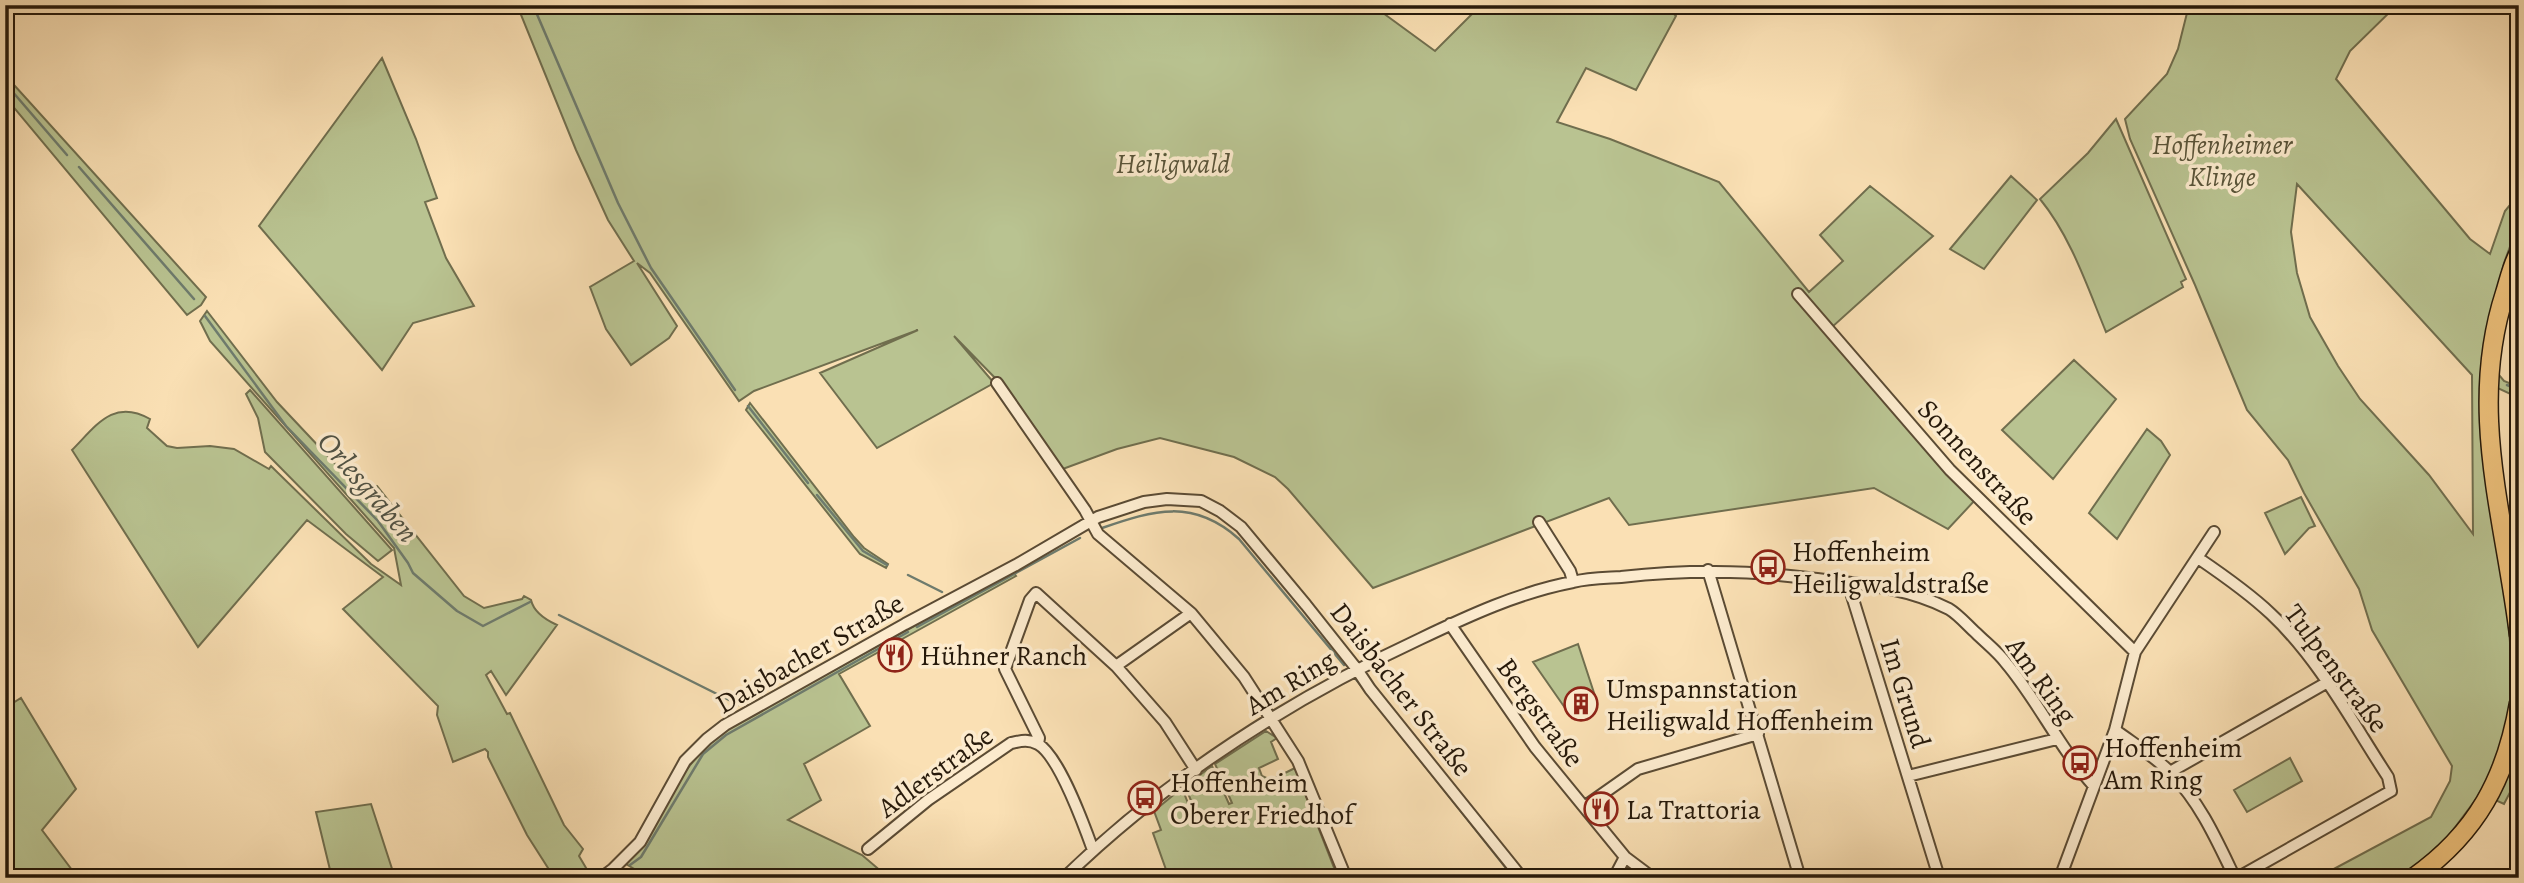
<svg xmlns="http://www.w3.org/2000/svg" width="2524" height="883" viewBox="0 0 2524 883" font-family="Alegreya,serif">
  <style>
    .green { fill: #b9c391; stroke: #706e4e; stroke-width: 2; fill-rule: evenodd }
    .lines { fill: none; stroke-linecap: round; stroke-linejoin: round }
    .stream { stroke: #6e7b6d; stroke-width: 2.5 }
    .minor-casing { stroke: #5b4b34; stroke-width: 14 }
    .primary-casing { stroke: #26190a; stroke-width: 21 }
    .minor { stroke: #fcebce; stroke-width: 10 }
    .primary { stroke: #edc07a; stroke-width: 18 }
    .labels { text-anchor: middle; stroke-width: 7; stroke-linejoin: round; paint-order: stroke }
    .park-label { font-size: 28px; font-style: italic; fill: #595439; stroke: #fcebce }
    .street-label { font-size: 28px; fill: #26190a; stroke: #fcebce }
    .poi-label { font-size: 28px; fill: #26190a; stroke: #fcebce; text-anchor: start }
    .water-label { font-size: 30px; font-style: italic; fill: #505244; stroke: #fcebce }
  </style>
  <rect width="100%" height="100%" fill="#fae0b4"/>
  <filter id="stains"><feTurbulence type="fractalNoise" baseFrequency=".00286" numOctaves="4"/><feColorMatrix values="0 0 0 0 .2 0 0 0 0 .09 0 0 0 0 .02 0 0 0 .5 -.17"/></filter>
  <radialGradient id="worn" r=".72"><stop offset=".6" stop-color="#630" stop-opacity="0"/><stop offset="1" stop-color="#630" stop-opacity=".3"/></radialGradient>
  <path class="green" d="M517,5H1372L1435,51L1481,5H1665L1676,16L1636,90L1586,68L1557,122L1610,139L1719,182L1809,292L1843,261L1820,235L1870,186L1933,236L1832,327L1976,499L1948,529L1874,488L1629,525L1609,498L1373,588L1288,489L1275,477L1234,457L1160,438L1117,449L1060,470L999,382L954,336L994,383L877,448L820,373L918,330L754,391L739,401L650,273L637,263L677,326L669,338L631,365L606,329L590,287L634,261L608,220L576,150Z
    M2189,5H2397L2350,51L2336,79L2470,239L2490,254L2505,211L2519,194V222L2504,263L2486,336L2480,394L2481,442L2490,507L2505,585L2513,677L2508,728L2491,779L2447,838L2427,858L2399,878H2317L2431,817L2450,781L2452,766L2372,630L2359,589L2304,493L2288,460L2247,410L2195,285L2130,139L2125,119L2167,74L2178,49ZM2297,184L2472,375L2473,534L2429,475L2360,399L2338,366L2310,317L2297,273L2291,232Z
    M382,58L416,139L437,198L425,202L446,258L474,306L413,323L382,370L259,226Z
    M5,75L206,297L201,305L187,315L5,97Z
    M2116,119L2186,279L2181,282L2183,287L2106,332C2087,286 2071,237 2040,199L2088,153Z
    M2011,176L2037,200L1984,269L1950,249Z
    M207,311L277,402L355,485L377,486L464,596L484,608L522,599L524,596L531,600C534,613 546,620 557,625L506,695L491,671L486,675L507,714L510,713L564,825L583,849L579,856L592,878H532L548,868L527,835L488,757V752L485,749L453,762L437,715L438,706L343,609L383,577L307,520L198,647L72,450C96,426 113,398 150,419L147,428L167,446L177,448L210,446L234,449L269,469L271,466L371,564L401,585L394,548L210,341L200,321Z
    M2074,360L2116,399L2053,479L2002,430Z
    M2493,374L2499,375L2504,381L2519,387V398L2491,385Z
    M250,390L392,550L378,561L346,534L265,452L258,418L246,394Z
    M750,403L854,537L864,548L888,564L886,568L860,554L746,410Z
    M2147,429L2161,441L2170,455L2117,539L2089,513Z
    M2301,497L2315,526L2309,528L2285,554L2265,513Z
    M1013,572L1016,576L839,674L870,726L804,764L821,800L788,820L862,855L889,878H625L636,870L626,864L635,854C661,809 685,759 728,728Z
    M1578,644L1597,702L1572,718L1533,662Z
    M21,698L76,789L42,830L78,878H5V708Z
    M1266,731L1277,738L1271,742L1278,759L1259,768L1262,776L1271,780L1295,768L1338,878H1169L1153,833L1161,830L1154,811L1182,788L1193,816L1197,815L1185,786L1212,766L1229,804L1232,803L1215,764Z
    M2519,745V775L2504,804L2493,799L2516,755Z
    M2290,758L2302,781L2247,812L2234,790Z
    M371,804L395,878H332L316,812Z"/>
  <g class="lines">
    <path class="stream" d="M533,5L618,203L651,268L735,390
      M5,83L67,155
      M79,167L194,299
      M205,316L286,426L378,521L408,563L413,573L457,611L483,626L530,602
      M2507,385L2519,390
      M748,406L808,483
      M817,495L863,551L887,565
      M1102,528C1154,510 1193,498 1239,539L1344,665
      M908,575L942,592
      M559,615L739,705
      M917,627L1080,538
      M1355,678L1514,878
      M630,865L641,857L703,754L726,735L908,632"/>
    <defs>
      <path id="minor" d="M1798,294L1950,470L2135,652
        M997,383L1085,510L1098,534L1191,613L1244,677L1298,761L1346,878
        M1539,522L1570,571L1573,581
        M2198,558C2223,575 2249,593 2271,614C2319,659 2352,722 2388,777L2391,791L2237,878
        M1708,570L1800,878
        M1848,583L1938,874
        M1450,624L1535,747L1625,857L1653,878
        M1116,666L1191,613
        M2115,730C2134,744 2156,757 2172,774C2201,804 2217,841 2235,878
        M1038,744L1039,738L1005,669L1030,600L1036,593L1116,666L1165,722L1196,770
        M2170,772L2326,683
        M1908,776L2057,739
        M1584,807L1638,769L1758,734
        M868,849L928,800L1011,743C1021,741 1028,739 1038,744C1059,756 1084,825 1093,850
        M601,878L613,869L640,842L685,761L707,739L725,725L905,624L1016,565L1098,517L1144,502L1167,499L1201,501L1220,511L1241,527L1306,605L1356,668L1370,689L1522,878
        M1064,878C1167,778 1291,699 1420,639C1468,616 1520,592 1573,582C1588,578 1605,578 1621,577C1687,570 1742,570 1808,578C1857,584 1904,586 1949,609C1959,615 1968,626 1976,633C1986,643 1998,652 2006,663C2039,702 2059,748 2094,786
        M1614,878L1625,857
        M2060,878L2115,730L2135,652L2214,532"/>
      <path id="primary" d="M2519,253C2512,266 2509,280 2505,293C2467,410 2505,518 2519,635
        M2413,878C2477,833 2506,778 2519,703"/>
    </defs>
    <use href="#minor" class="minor-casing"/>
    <use href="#primary" class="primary-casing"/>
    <use href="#minor" class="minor"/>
    <use href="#primary" class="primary"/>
  </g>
  <defs>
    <symbol id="bus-ring" viewBox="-11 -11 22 22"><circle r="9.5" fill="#fcebce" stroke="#8f2418" stroke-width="1.5"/><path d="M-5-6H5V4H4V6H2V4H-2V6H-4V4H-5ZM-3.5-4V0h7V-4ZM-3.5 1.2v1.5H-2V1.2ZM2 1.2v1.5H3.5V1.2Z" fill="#8f2418"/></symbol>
    <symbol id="restaurant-ring" viewBox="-11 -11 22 22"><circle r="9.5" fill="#fcebce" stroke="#8f2418" stroke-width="1.5"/><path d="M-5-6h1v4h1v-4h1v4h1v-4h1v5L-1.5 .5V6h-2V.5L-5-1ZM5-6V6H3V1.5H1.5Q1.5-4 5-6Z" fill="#8f2418"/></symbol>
    <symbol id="building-ring" viewBox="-11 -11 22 22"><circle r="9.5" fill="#fcebce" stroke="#8f2418" stroke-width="1.5"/><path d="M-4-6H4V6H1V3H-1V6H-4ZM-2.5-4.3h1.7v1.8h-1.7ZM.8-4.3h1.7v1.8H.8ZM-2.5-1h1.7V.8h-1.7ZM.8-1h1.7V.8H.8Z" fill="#8f2418"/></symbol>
  </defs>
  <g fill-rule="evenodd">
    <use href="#bus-ring" x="1749" y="548" width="38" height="38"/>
    <use href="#restaurant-ring" x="876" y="636" width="38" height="38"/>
    <use href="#building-ring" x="1562" y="685" width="38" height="38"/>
    <use href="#bus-ring" x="2061" y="744" width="38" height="38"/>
    <use href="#bus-ring" x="1126" y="779" width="38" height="38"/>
    <use href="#restaurant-ring" x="1582" y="790" width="38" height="38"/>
  </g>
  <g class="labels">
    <g class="park-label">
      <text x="2222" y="154">Hoffenheimer<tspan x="2222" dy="32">Klinge</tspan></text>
      <text x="1173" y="173">Heiligwald</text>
    </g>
    <g class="street-label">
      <text transform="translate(1978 462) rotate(47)" y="10">Sonnenstraße</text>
      <text transform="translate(809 653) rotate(-30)" y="10">Daisbacher Straße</text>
      <text transform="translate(2337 668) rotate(53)" y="10">Tulpenstraße</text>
      <text transform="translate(2042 680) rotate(54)" y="10">Am Ring</text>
      <text transform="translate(1290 682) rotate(-31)" y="10">Am Ring</text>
      <text transform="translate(1402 689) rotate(52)" y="10">Daisbacher Straße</text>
      <text transform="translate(1906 693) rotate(73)" y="10">Im Grund</text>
      <text transform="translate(1541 712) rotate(54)" y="10">Bergstraße</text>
      <text transform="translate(935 771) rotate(-36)" y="10">Adlerstraße</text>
    </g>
    <g class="poi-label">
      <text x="1792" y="561">Hoffenheim<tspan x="1792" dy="32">Heiligwaldstraße</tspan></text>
      <text x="920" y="665">Hühner Ranch</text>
      <text x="1606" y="698">Umspannstation<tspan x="1606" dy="32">Heiligwald Hoffenheim</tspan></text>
      <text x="2104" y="757">Hoffenheim<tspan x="2104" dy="32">Am Ring</tspan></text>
      <text x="1170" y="792">Hoffenheim<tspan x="1170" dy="32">Oberer Friedhof</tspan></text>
      <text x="1626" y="819">La Trattoria</text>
    </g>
    <g class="water-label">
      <text transform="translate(368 487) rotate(49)" y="10">Orlesgraben</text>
    </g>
  </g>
  <rect width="2524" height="883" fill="none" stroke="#fae0b4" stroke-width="28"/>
  <rect x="7" y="7" width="2510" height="869" fill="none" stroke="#26190a" stroke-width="3.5"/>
  <rect x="14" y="14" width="2496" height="855" fill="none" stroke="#26190a" stroke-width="2"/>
  <rect width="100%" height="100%" filter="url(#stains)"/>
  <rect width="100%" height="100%" fill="url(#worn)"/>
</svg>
